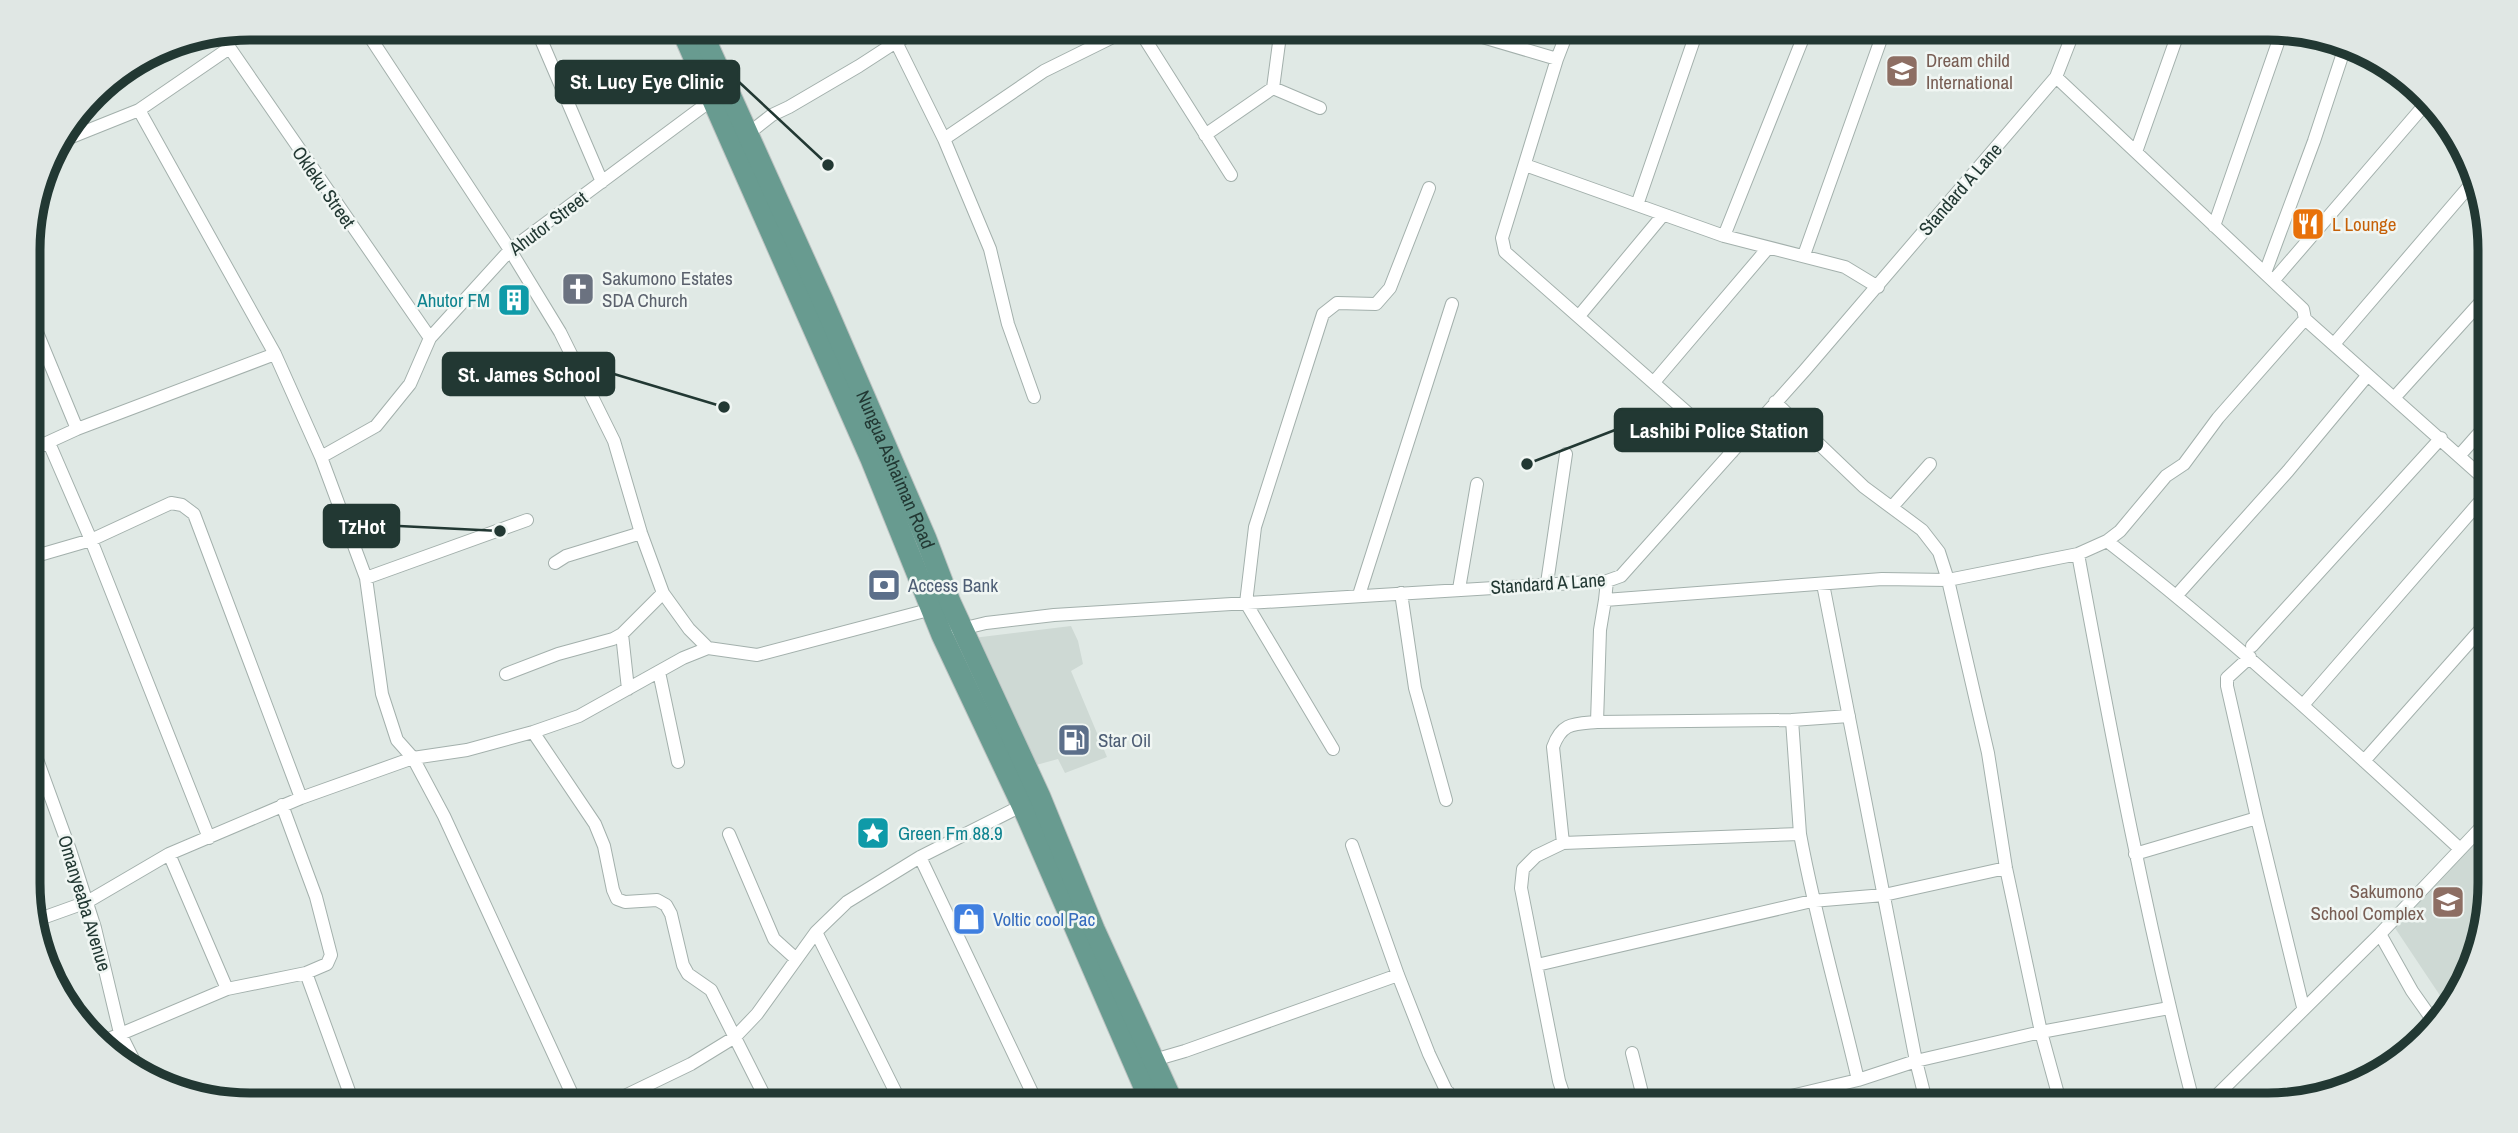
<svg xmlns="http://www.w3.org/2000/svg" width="2518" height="1133" viewBox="0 0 2518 1133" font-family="'Archivo Narrow',sans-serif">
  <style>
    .built { fill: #ced9d4 }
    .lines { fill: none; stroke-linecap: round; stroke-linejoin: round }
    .street-casing { stroke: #a3b0ac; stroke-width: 14 }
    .primary-casing { stroke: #bdc3c2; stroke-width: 23 }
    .street { stroke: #fff; stroke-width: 12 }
    .primary { stroke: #689b90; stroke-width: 21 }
    .labels { text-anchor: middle; stroke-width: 5; stroke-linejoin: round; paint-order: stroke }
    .education-label { font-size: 19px; fill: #785e54; stroke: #f0f6f3; text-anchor: start }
    .street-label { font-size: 19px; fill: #223833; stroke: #f0f6f3 }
    .food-label { font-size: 19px; fill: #c56008; stroke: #f0f6f3; text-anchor: start }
    .worship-label { font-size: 19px; fill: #5b616d; stroke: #f0f6f3; text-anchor: start }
    .culture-label { font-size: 19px; fill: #0d838f; stroke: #f0f6f3; text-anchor: end }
    .service-label { font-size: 19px; fill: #4e5e75; stroke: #f0f6f3; text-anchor: start }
    .shop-label { font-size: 19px; fill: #366cbe; stroke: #f0f6f3; text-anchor: start }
    .rim { fill: none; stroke: #223833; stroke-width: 9 }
    .leader { fill: none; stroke: #223833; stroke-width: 2.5 }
    .callout-dot { fill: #223833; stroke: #f0f6f3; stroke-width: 2.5 }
    .callout { fill: #223833; stroke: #223833; stroke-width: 2.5 }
    .callout-label { font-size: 21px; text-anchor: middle; font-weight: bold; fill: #fff }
  </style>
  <rect width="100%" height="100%" fill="#e0e9e5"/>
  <path class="built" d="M1071,626L1078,641L1083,664L1071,671L1107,757L1065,773L1058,759L1029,767L973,638Z
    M2490,822V883L2473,968L2449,1009L2391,922Z"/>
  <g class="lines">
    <defs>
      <path id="street" d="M364,28L510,250L560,332L614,441L641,533L663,593L689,629L708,648L757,655L936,608
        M536,28L602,182
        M1138,28L1231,175
        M1452,28L1557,59
        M1569,28L1557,59L1502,238L1505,252L1732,452
        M220,34L430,338
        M896,42L923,28
        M2056,77L2303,309L2305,319L2489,483
        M1273,88L1281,28
        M139,110L228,49
        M749,133L772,115L789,107L859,66L896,42L944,139L1044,71L1131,28
        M1205,135L1273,88L1320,108
        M944,139L990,249L1008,324L1034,397
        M59,142L139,110L275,354L321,457L366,578L382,694L397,740L413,758L444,816L577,1105
        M2136,152L2180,28
        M1525,165L1724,236L1845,267L1878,287
        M1637,205L1698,28
        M2214,226L2282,31
        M1724,236L1807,28
        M1804,255L1885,28
        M2265,273L2314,141L2346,44
        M2273,281L2427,102
        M29,313L77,429
        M1579,316L1663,215
        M2334,344L2472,183
        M1654,382L1768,248
        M2394,398L2488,294
        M1775,402L1864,487L1922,530L1939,552L1948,580L1988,753L2006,868L2041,1032L2061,1105
        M49,443L91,540L209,838
        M29,451L77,429L275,354
        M2459,456L2489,422
        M321,457L376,426L410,384L430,338L510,250L713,99
        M1892,507L1930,464
        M2107,541C2231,637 2345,743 2460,849
        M2078,554C2112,739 2147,923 2194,1105
        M29,558L91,540L171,503L182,505L194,514L301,798
        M555,563L566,556L641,533
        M366,578L527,520
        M1607,581L1605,600L1882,579L1948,580L2078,554L2107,541L2120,531L2166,476L2184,464L2218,418L2305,319
        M1547,583L1566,454
        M1823,584L1916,1061L1927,1105
        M1459,589L1477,484
        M1401,593L1415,688L1446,800
        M1359,595L1452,304
        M2177,595L2288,471L2367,376
        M957,630L986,623L1054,615L1607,581L1621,576L1805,370L2056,77L2075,28
        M622,634L628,689
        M2252,646L2441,438
        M659,672L678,762
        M506,674L558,654L613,639L622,634L663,593
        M2303,705L2489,491
        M1792,720L1800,834
        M1597,722L1600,630L1605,600
        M533,732L595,824L604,846L613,890L617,899L625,902L657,900L666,905L671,914L683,965L688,974L711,990L769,1105
        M30,740L70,850L95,928L120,1033L137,1067
        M1333,749L1246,603L1255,527L1323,314L1337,303L1376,304L1390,288L1429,188
        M2364,761L2489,620
        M2257,818L2303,1007
        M729,834L774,939L795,958
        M1563,843L1553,747C1562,722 1574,724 1597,722L1792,720L1849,716
        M1352,845L1398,975L1429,1054L1453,1105
        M169,854L227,989
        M2135,854L2257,818L2227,686V678L2250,657
        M920,857L1038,1105
        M34,921L87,902L169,854L301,798L413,758L467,750L533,732L579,716L683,658L708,648
        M816,932L902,1105
        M2380,934L2412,991L2436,1025
        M1537,965L1812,901L1884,895L2006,868
        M306,973L354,1105
        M104,1041L227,989L306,973L327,964L331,955L316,897L282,805
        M1632,1053L1645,1105
        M1154,1060L1185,1051L1398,975
        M2384,1070L2404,1055
        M606,1105L691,1064L735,1037L757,1014L816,932L847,902L920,857L1027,803
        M1414,1105L1448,1092
        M1567,1105L1559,1081L1521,888L1523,869L1536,856L1563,843L1800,834C1815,917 1839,998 1858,1080
        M1754,1105L1858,1080L1916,1061L2041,1032L2169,1008
        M2207,1105L2380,934L2490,818"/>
      <g id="primary">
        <path d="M681,28L871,459L942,635L1022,805L1152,1105"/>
        <path id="s1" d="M700,28L823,301L926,539L950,602L1040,797L1094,929L1174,1105"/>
      </g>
    </defs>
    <use href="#street" class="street-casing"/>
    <use href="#primary" class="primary-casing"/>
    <use href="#street" class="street"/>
    <use href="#primary" class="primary"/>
  </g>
  <defs>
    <symbol id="school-square" viewBox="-11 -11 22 22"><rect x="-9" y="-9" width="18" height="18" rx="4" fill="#8d6e63" stroke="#f0f6f3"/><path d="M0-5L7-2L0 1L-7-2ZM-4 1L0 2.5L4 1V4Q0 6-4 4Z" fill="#fff"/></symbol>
    <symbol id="restaurant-square" viewBox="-11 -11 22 22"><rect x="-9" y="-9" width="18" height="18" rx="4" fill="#e8710a" stroke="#f0f6f3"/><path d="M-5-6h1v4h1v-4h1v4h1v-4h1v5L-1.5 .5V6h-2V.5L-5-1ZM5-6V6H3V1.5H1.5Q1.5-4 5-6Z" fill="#fff"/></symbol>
    <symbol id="church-square" viewBox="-11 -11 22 22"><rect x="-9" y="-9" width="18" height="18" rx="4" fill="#6b7280" stroke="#f0f6f3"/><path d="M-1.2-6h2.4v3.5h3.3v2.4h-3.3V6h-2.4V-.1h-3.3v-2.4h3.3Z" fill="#fff"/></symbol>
    <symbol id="building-square" viewBox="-11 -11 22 22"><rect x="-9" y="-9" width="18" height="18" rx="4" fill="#0f9aa8" stroke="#f0f6f3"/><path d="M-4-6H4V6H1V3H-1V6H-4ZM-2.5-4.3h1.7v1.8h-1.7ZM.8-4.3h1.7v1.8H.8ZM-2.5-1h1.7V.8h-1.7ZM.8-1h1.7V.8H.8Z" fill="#fff"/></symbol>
    <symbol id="bank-square" viewBox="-11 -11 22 22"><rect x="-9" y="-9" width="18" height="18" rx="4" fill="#5c6f8a" stroke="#f0f6f3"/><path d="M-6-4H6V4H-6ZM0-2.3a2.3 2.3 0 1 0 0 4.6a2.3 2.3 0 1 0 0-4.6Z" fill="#fff"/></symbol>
    <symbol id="fuel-square" viewBox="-11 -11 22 22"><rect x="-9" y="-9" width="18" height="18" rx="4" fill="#5c6f8a" stroke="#f0f6f3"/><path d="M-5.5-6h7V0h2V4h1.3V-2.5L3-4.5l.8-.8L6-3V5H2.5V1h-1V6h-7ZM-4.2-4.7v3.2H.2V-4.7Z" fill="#fff"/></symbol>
    <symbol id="sight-square" viewBox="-11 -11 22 22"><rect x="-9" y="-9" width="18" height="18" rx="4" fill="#0f9aa8" stroke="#f0f6f3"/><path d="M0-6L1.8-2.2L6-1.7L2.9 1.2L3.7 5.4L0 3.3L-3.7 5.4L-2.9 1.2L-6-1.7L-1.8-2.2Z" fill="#fff"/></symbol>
    <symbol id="shop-square" viewBox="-11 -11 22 22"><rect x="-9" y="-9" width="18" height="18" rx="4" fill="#3f7fe0" stroke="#f0f6f3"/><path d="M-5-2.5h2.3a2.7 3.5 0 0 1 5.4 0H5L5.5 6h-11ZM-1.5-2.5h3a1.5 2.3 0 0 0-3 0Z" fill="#fff"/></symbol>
  </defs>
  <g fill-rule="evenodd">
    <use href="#school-square" x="1883" y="52" width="38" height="38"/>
    <use href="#restaurant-square" x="2289" y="205" width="38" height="38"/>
    <use href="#church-square" x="559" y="270" width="38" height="38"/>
    <use href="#building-square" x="495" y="281" width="38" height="38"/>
    <use href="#bank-square" x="865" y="566" width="38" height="38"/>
    <use href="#fuel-square" x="1055" y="721" width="38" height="38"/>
    <use href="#sight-square" x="854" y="814" width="38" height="38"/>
    <use href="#school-square" x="2429" y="883" width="38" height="38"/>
    <use href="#shop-square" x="950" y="900" width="38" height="38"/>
  </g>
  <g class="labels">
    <g class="education-label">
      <text x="1926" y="67">Dream child<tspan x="1926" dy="22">International</tspan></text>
      <text x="2424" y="898" text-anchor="end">Sakumono<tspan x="2424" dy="22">School Complex</tspan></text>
    </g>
    <g class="street-label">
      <text transform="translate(324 187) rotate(55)" y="7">Okleku Street</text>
      <text transform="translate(1960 189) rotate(-49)" y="7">Standard A Lane</text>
      <text transform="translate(548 223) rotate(-37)" y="7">Ahutor Street</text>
      <text dy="7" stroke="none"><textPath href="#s1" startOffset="483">Nungua Ashaiman Road</textPath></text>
      <text transform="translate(1548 583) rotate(-4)" y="7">Standard A Lane</text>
      <text transform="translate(85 903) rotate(73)" y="7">Omanyeaba Avenue</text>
    </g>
    <g class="food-label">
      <text x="2332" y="231">L Lounge</text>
    </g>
    <g class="worship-label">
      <text x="602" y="285">Sakumono Estates<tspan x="602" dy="22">SDA Church</tspan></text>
    </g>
    <g class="culture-label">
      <text x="490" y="307">Ahutor FM</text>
      <text x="898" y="840" text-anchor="start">Green Fm 88.9</text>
    </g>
    <g class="service-label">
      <text x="908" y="592">Access Bank</text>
      <text x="1098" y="747">Star Oil</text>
    </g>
    <g class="shop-label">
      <text x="993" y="926">Voltic cool Pac</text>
    </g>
  </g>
  <path d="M0 0H2518V1133H0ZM250 40H2268A210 210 0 0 1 2478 250V883A210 210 0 0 1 2268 1093H250A210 210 0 0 1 40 883V250A210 210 0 0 1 250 40Z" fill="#e0e7e4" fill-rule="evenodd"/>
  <path class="rim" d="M250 40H2268A210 210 0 0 1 2478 250V883A210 210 0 0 1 2268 1093H250A210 210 0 0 1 40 883V250A210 210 0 0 1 250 40Z"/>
  <path class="leader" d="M828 165L739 82M724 407L614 374M1527 464L1615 430M500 531L399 526"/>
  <g class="callout-dot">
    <circle cx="828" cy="165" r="7"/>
    <circle cx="724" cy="407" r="7"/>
    <circle cx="1527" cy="464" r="7"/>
    <circle cx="500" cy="531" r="7"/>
  </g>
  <g class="callout">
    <rect x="556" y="61" width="183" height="42" rx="7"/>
    <rect x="443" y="353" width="171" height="42" rx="7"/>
    <rect x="1615" y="409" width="207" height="42" rx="7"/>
    <rect x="324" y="505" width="75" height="42" rx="7"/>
  </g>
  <g class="callout-label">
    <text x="647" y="89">St. Lucy Eye Clinic</text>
    <text x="529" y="382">St. James School</text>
    <text x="1719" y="438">Lashibi Police Station</text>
    <text x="362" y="534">TzHot</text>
  </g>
</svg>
